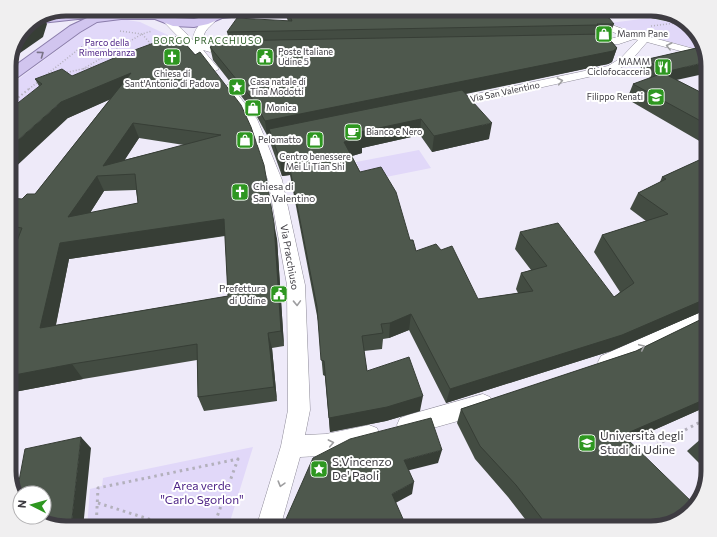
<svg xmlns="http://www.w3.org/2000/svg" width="717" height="537" viewBox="0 0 717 537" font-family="Commissioner,sans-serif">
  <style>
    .green { fill: #e1d8f9 }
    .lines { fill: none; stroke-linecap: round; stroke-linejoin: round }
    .street-casing { stroke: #8e8b99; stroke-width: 1 }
    .primary-casing { stroke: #8a7cab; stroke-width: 2 }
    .path-far2 { stroke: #b3b0bc; stroke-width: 1.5; stroke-dasharray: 1 2; stroke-linecap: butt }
    .path-far1 { stroke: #b3b0bc; stroke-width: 2; stroke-dasharray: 1.5 2.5; stroke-linecap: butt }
    .path { stroke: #b3b0bc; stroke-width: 3; stroke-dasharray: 2.5 4; stroke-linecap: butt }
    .street { fill: #fff; fill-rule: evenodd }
    .primary { fill: #d1c5ef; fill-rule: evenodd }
    .tree { fill: #967dba }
    .wall { fill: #434c42; fill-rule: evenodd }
    .shaded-wall { fill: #373e36 }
    .building { fill: #4e584d; stroke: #373e36; fill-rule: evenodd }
    .oneway { stroke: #9e9ea0 }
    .oneway2 { stroke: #797387 }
    .labels { text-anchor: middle; stroke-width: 4; stroke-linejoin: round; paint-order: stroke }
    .far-poi-label { font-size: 9px; fill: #3e3c42; stroke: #fff; text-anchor: start }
    .far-neighbourhood-label { font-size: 9px; letter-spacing: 1px; fill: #2a5b24; stroke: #fff }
    .far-park-label { font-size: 9px; fill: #4e2487; stroke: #fff }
    .far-street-label { font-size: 9px; fill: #3e3c42; stroke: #fff }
    .poi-label { font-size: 10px; fill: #3e3c42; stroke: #fff; text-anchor: start }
    .street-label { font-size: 10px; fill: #3e3c42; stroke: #fff }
    .near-poi-label { font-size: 12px; fill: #3e3c42; stroke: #fff; text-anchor: start }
    .near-park-label { font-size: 12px; fill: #4e2487; stroke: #fff }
    .rim { fill: none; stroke: #3e3c42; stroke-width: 5 }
  </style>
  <rect width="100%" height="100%" fill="#eeeaf9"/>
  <path class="green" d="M167,9H219C208,21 180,23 167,14Z
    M649,18L690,26L702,41L705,51L642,35L610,23Z
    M121,19L140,22L172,37L181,51L9,128V86L90,26L98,22Z
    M419,150L431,168L366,181L356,162Z
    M253,447L228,528H87L90,489L102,486L103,478Z"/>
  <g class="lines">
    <defs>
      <path id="street" d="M557,9H570L628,31L705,52L706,58L647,42L629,63L615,71L448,108L444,107L442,104L444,101L448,100L608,66L621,58L638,40L634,39L619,44H585L584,42C590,35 613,40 623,36L559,11Z
        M213,15L218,18C211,27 201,30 204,43L214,47L215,49L210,52L203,50L219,69L213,72L209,71L196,55L163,21L165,19H171L193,40C193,30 203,18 213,15Z
        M228,85L232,87L257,119L282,180L305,285L310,410L305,435L326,434L369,425L377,428L380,435L377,442C352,452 326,456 300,457L280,528H256L281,446L288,410L287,285L268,180L245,120L222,89L224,87Z
        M708,309V324L615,368L608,371L601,368L598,362L601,356Z
        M483,394L490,397L493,404L490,411L483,414L408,435L400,432L397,425L400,418L408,415Z"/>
      <path id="primary" d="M95,9L99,10L100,14L121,11H152V9H164V13L175,18L194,19L208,16L219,9H275L273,12L269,13L222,18L208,24L194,27L173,26L155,19H121L97,22L80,32L14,80L9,81V70L70,26L87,18L41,23L36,21L54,14Z"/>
    </defs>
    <use href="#street" class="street-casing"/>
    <use href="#primary" class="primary-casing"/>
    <path class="path-far2" d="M651,26L676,23
      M120,31L142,34L152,31
      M83,69L142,34L150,43L147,47
      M64,73L96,66
      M46,75L89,41
      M29,89L39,81"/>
    <path class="path-far1" d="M9,105L30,88"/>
    <path class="path" d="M639,454L708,418
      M98,503L177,528
      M96,528L98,488L238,459L213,528"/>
    <use href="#street" class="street"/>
    <use href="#primary" class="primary"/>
  </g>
  <circle class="tree" cx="211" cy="41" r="3.5"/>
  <path class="wall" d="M283,9H316L318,14L367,11L366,9H596L595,13L614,24L609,36H607L617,48L612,62L608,64L466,94L489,139L432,152L420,135L362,148V153L352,156L360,172L410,240L416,251L478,299L518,293L516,289L521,273L531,270L515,249L520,232L614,297L620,292L594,252L602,235L646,221L630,209L638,193L660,182L662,177L708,156V309L611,351L446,403L409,330L389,338L383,339L382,349L364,351L367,371L420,411L386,421L330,432L325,376L323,375L318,321L290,175L282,176L271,145L269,135H267L256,115L213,60L210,47L229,40L227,32L288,21Z
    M607,9H651L677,18L675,23Z
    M179,36L277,239L284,346L272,348L277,401L204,411L198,397L197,360L83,379L9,393V265L17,241L9,240V198L22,199L35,194L110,99L68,118L39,86L35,79L72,76ZM139,138L184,145L124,160ZM136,190L138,203L90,213L104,191ZM225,236L228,296L56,325L69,259Z
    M701,47L676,80L708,96V146L627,99L633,84L651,78L639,72L644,60Z
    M708,316V406L629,441L650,528H532L508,497L475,459L457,423L461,409L636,351Z
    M708,433V472L687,451L703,437Z"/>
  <path class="shaded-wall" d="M44,18L47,24L43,37L10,60L24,33L38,20Z
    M617,48L612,62L608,64L271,134L269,129V135H267L265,121Z
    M707,62L708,66V73L663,83L669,71Z
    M131,73L136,88L68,118L9,173V148L61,102Z
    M421,119L420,135L362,148V153L345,158L344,142L360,132Z
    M133,123L139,138L115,175L103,166Z
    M492,123L489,139L432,152L434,136Z
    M288,159L290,175L282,176L280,160Z
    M97,176L104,191L77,233L68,217Z
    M224,219L228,235L69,259L52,343L40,328L60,243Z
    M274,223L277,239L284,346L281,331Z
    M708,298V309L611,351L446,403L450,389Z
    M411,314L409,330L389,338L390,323Z
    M268,333L272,348L277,401L274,387Z
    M72,364L83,379L9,393V376Z
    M423,396L420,411L386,421L330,432L329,418Z
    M708,398V406L611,449L623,435Z
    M81,437L91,448L83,528H71Z
    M442,450L438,463L402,472L404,460Z
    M414,482L412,494L390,506L392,494Z"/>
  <path class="building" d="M287,9H316L318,14L372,10L371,9H584L609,18L614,24H597L598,25L227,32L237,18L292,21Z
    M38,20L37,24L24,33L28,23Z
    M605,34L617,48L613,51L265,121L254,101L210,47L220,41Z
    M179,36L195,55L200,52L241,105L251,127L264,165L274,223L281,331L268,333L274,387L198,397L197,344L72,364L9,376V265L10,259L22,228L9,226V198L22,199L27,194H35L131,73L61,102L9,148V110L42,84L35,79L62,69L72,76L121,55L162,40ZM133,123L221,135L103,166ZM135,174L138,203L68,217L97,176ZM224,219L228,296L40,328L60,243Z
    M701,47H704L707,62L669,71L644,60Z
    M663,73L708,96V125L633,84Z
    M462,90L492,123L434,136L421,119L360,132L362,137L344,142L360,172L381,167L396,192L410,240H413L416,251L436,244L441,250L452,246L478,299L533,291L521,273L547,266L520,232L558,223L614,297L634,283L602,235L668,214L638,193L666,179L662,177L708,156V298L622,335L450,389L411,314L390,323L381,324L383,333L362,336L367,371L409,357L423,396L387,407L329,418L324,361L321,360L317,307L288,159L280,160L269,129Z
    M708,316V398L623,435L696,506L676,522L650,528H549L516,485L480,446L461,409L636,351Z
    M431,418L442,450L404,460L414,482L392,494L407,528H282L313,458L350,439Z
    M708,433V443L703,437Z
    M81,437L71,528H66L34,517H44V493H20V502L16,497L25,449Z"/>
  <defs><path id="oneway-chevron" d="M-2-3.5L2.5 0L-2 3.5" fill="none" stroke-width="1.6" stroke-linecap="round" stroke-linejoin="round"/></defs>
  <g class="oneway">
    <use href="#oneway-chevron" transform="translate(669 46) rotate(-166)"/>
    <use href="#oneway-chevron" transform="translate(560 81) rotate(-12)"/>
    <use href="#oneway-chevron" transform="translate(297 303) rotate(88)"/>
    <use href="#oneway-chevron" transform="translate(642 347) rotate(-25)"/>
    <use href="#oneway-chevron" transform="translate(331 443) rotate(-11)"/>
    <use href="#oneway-chevron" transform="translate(281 484) rotate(106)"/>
  </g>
  <use class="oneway2" href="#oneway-chevron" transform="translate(41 54) rotate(-36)"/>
  <defs>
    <symbol id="shop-square" viewBox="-11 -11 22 22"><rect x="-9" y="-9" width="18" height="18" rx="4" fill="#2e9720" stroke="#fff"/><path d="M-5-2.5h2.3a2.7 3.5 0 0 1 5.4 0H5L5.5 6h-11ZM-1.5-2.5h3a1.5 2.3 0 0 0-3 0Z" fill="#fff"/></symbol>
    <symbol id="church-square" viewBox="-11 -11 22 22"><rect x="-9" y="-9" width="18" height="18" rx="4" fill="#2e9720" stroke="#fff"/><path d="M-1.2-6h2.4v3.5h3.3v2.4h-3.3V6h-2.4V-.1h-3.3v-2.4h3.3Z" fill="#fff"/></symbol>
    <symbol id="civic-square" viewBox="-11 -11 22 22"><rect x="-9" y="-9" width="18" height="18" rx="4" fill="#2e9720" stroke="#fff"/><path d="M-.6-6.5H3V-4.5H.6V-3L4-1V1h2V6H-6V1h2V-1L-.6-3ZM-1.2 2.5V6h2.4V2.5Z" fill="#fff"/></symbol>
    <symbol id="restaurant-square" viewBox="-11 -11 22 22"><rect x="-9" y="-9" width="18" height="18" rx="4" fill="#2e9720" stroke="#fff"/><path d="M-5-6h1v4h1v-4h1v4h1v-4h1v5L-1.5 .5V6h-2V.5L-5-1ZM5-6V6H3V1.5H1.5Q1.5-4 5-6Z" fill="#fff"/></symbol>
    <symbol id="sight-square" viewBox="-11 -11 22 22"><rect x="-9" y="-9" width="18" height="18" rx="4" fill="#2e9720" stroke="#fff"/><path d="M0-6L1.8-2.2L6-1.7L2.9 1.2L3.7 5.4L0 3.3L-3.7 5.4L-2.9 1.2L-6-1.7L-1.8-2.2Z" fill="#fff"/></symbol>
    <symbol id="school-square" viewBox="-11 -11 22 22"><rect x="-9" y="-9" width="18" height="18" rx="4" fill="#2e9720" stroke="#fff"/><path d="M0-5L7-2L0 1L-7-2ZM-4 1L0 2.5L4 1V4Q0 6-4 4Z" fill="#fff"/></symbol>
    <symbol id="cafe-square" viewBox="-11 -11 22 22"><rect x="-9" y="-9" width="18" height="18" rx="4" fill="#2e9720" stroke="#fff"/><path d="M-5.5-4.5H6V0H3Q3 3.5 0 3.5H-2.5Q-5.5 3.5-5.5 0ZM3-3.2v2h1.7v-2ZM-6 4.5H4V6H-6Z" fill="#fff"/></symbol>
    <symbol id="university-square" viewBox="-11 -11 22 22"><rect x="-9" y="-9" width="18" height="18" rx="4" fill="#2e9720" stroke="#fff"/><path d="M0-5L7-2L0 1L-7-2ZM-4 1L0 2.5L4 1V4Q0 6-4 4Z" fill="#fff"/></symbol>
  </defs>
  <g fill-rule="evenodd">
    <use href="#shop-square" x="594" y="24" width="20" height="20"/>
    <use href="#church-square" x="162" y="47" width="20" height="20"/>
    <use href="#civic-square" x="255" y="47" width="20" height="20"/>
    <use href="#restaurant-square" x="653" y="57" width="20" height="20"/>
    <use href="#sight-square" x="227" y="77" width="20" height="20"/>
    <use href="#school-square" x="646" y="87" width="20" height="20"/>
    <use href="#shop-square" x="243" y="98" width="20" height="20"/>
    <use href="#cafe-square" x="343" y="122" width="20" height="20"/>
    <use href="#shop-square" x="235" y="130" width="20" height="20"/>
    <use href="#shop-square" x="305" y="130" width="20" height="20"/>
    <use href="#church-square" x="230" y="182" width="20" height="20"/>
    <use href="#civic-square" x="269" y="284" width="20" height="20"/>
    <use href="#university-square" x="577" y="433" width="20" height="20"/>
    <use href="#sight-square" x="309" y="459" width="20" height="20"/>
  </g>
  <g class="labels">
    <g class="far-poi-label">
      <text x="617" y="37">Mamm Pane</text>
      <text x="278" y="55">Poste Italiane<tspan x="278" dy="10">Udine 5</tspan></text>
      <text x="650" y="65" text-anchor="end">MAMM<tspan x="650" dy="10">Ciclofocacceria</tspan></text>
      <text x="172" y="77" text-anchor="middle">Chiesa di<tspan x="172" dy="10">Sant'Antonio di Padova</tspan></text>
      <text x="250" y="85">Casa natale di<tspan x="250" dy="10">Tina Modotti</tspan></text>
      <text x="643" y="100" text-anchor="end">Filippo Renati</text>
      <text x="266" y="111">Monica</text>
      <text x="366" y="135">Bianco e Nero</text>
      <text x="258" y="143">Pelomatto</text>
      <text x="315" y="160" text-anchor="middle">Centro benessere<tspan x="315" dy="10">Mei Li Tian Shi</tspan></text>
    </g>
    <g class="far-neighbourhood-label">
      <text x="208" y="44">BORGO PRACCHIUSO</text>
    </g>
    <g class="far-park-label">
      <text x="107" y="46">Parco della<tspan x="107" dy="10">Rimembranza</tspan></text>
    </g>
    <g class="far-street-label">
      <text transform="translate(505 92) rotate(-12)" y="3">Via San Valentino</text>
    </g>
    <g class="poi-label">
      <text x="253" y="190">Chiesa di<tspan x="253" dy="12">San Valentino</tspan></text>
      <text x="266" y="292" text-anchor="end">Prefettura<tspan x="266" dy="12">di Udine</tspan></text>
    </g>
    <g class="street-label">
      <text transform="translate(290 257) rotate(80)" y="4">Via Pracchiuso</text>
    </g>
    <g class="near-poi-label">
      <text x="600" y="440">Università degli<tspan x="600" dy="14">Studi di Udine</tspan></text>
      <text x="332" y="466">S.Vincenzo<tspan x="332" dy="14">De' Paoli</tspan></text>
    </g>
    <g class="near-park-label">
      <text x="202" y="490">Area verde<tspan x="202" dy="14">"Carlo Sgorlon"</tspan></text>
    </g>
  </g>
  <path d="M0 0H717V537H0ZM66 16H651A50 50 0 0 1 701 66V471A50 50 0 0 1 651 521H66A50 50 0 0 1 16 471V66A50 50 0 0 1 66 16Z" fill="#f0eff0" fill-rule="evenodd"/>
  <path class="rim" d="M66 16H651A50 50 0 0 1 701 66V471A50 50 0 0 1 651 521H66A50 50 0 0 1 16 471V66A50 50 0 0 1 66 16Z"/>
  <g transform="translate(32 505) rotate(276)"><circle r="19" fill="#ffffff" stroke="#b2b1b3"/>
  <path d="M0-3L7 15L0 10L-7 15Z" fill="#2e9720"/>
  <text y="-6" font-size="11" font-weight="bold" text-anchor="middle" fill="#3e3c42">N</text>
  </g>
</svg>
